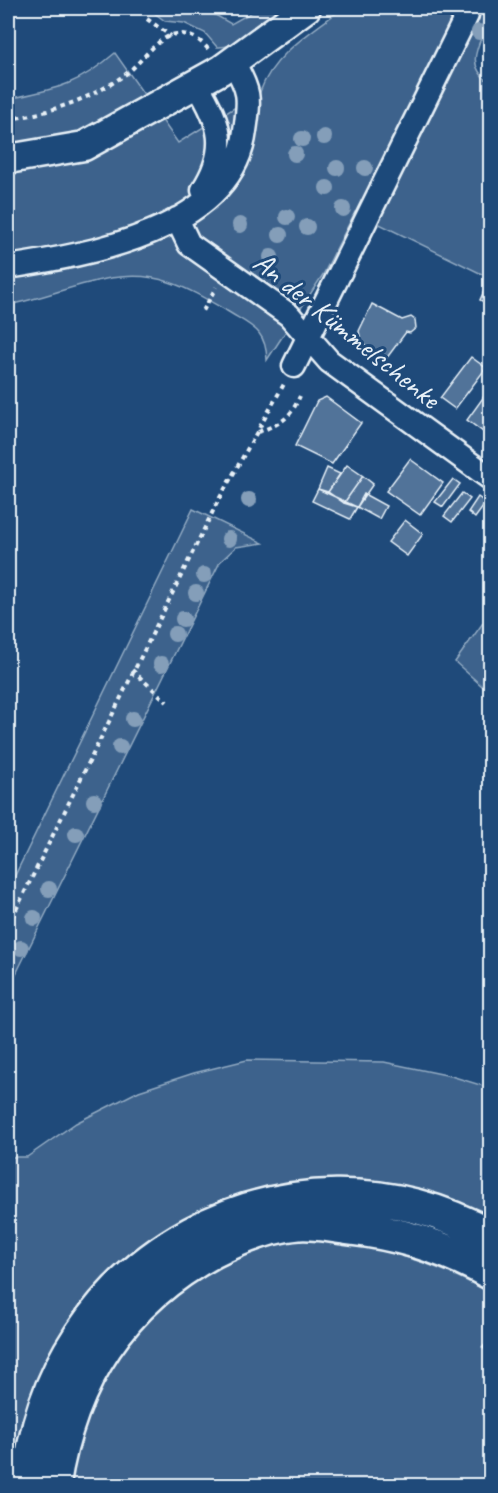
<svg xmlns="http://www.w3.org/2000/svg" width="498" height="1493" viewBox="0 0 498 1493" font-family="Caveat,sans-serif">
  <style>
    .green { fill: #3c628c; stroke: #92aac2; stroke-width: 1.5 }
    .building { fill: #517399; stroke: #e8f1f8; stroke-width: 1.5 }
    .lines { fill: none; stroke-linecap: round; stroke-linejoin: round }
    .minor-casing { stroke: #e8f1f8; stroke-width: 27 }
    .major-casing { stroke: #e8f1f8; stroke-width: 33 }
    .highway-casing { stroke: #e8f1f8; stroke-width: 38 }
    .path { stroke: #e8f1f8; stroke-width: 4; stroke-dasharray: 4.5 4.5; stroke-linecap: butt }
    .minor { stroke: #1f4a7a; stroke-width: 22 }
    .major { stroke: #1f4a7a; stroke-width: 28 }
    .highway { stroke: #1f4a7a; stroke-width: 33 }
    .tree { fill: #849eb9 }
    .labels { text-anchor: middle; stroke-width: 6; stroke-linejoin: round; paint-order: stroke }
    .street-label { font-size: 30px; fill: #e8f1f8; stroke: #1f4a7a }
  </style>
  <rect width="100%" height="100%" fill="#1f4a7a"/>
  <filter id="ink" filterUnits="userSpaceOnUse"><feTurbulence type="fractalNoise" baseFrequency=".0167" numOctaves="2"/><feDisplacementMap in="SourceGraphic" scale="12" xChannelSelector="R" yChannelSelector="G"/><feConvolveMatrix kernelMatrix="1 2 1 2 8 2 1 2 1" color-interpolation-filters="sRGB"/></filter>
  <g filter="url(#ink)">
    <path class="green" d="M148,8H203L231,24L259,8H284C267,20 240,49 217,47L205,33L184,23L165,21Z
      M343,8H490C490,36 457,59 490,83V278L355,212L324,273L267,360C266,329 251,326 227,311C208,300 190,289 169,282C115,263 60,296 8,305V99C55,89 77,86 115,53L178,143L260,92C273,54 313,31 343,8Z
      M193,509L263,543L236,547L220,562L8,990V890Z
      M490,613V693L455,662Z
      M247,1060L384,1062L451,1076L490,1088V1223L463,1209L197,1222L21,1485L8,1486V1157H27L76,1123L139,1091L194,1073Z
      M298,1235C370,1246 426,1257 490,1293V1485L69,1486L75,1452L97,1388L139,1322L218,1257Z"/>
    <path class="building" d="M490,278V305L480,300Z
      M372,304L402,320L411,317L415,320L416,328L410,333L406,332L386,359L361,342L359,331Z
      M471,357L486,368L455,409L440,398Z
      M490,388V437L467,420Z
      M326,397L361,423L332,464L295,446L317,401Z
      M410,459L443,483L420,515L386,491Z
      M347,465L363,476L344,503L328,492Z
      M327,468L340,474L328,492L318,489Z
      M363,476L373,484L357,507L344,503Z
      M453,479L460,484L443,507L435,502Z
      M318,489L357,507L350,519L312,501Z
      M462,493L470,499L452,522L444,516Z
      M364,494L386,506L379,519L357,507Z
      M478,497L486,503L475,518L468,512Z
      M405,520L423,534L407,556L388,542Z"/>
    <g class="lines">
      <defs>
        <path id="minor" d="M197,85C221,123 229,149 203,190
          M177,219L189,244L289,315L329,361L490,478
          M8,267C87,255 233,230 245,131C250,97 250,91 233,62
          M294,366L467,15"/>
        <path id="major" d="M8,159L84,146L221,70L306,8"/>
        <path id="highway" d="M29,1486C47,1258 290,1125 490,1236
          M53,1486C69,1382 120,1301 213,1251C239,1238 269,1225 299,1223C313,1222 330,1225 344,1227C398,1233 443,1246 490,1272"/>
      </defs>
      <use href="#minor" class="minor-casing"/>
      <use href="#major" class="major-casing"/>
      <use href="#highway" class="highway-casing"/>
      <path class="path" d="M147,19L171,36
        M8,119C47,114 91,99 123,76C140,65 152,42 172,35C186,31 200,39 208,49
        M203,311L216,287
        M258,432C282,423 289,420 300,396
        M132,670L167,702
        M8,926L218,501L284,384
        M483,1349L490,1340"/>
      <use href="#minor" class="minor"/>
      <use href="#major" class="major"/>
      <use href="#highway" class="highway"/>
    </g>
    <g class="tree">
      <circle cx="479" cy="32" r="8"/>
      <circle cx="324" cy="137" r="8"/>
      <circle cx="302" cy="139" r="8"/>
      <circle cx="295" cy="154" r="8"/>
      <circle cx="337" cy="168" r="8"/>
      <circle cx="365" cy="168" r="8"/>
      <circle cx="327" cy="188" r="8"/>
      <circle cx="343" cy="209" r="8"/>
      <circle cx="287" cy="217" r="8"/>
      <circle cx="240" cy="225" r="8"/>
      <circle cx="307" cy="227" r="8"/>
      <circle cx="280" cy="235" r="8"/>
      <circle cx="271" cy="257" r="8"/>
      <circle cx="249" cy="500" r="8"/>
      <circle cx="229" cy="539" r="8"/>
      <circle cx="204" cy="575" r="8"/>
      <circle cx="196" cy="593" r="8"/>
      <circle cx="183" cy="619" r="8"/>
      <circle cx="175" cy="634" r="8"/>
      <circle cx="161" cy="664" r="8"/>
      <circle cx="133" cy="719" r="8"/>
      <circle cx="120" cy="747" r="8"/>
      <circle cx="94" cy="801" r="8"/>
      <circle cx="76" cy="834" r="8"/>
      <circle cx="49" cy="889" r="8"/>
      <circle cx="34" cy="918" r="8"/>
      <circle cx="21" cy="948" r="8"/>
    </g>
  </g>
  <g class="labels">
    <g class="street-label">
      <text transform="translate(347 330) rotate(39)" y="10">An der Kümmelschenke</text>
    </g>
  </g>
  <rect width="498" height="1493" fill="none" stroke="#1f4a7a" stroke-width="30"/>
  <rect x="15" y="15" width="468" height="1463" fill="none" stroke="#e8f1f8" stroke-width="2" filter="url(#ink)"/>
</svg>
